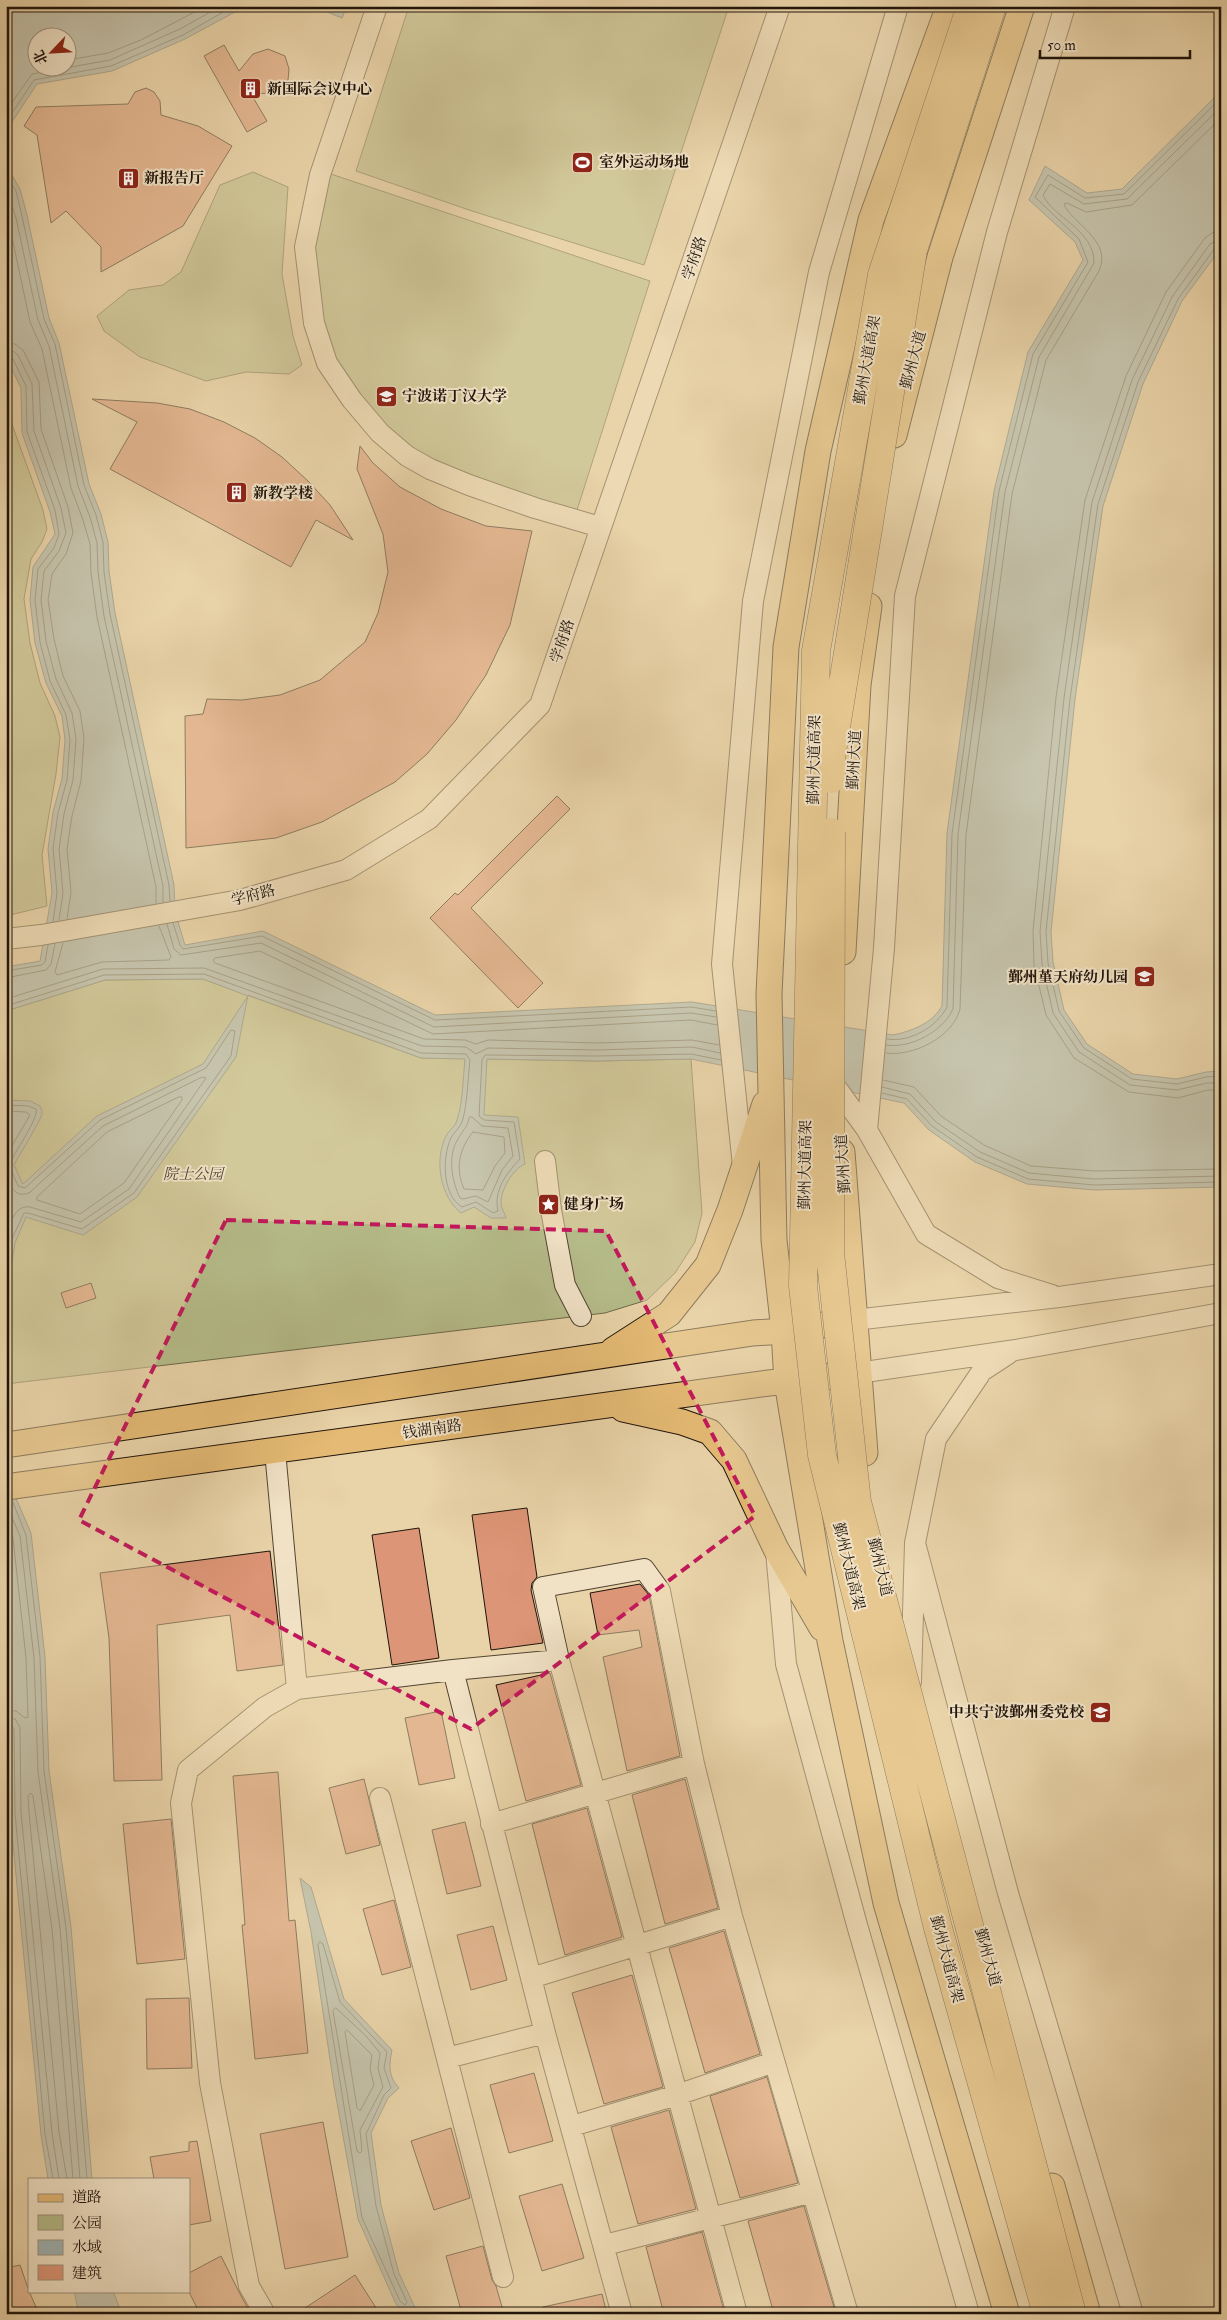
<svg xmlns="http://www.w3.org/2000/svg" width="1227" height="2320" viewBox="0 0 1227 2320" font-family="'IM FELL Double Pica','Noto Serif SC',serif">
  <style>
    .green { fill: #b5bc89; stroke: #6a684a }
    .water { fill: #9eb4b5; stroke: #6b7471; fill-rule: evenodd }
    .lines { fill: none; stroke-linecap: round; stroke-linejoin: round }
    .shore { stroke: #5e6460; stroke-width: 1 }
    .building { fill: #dc9576; stroke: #1f140b }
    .minor-casing { stroke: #524432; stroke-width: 22 }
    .major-casing { stroke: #1f140b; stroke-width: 27 }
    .minor { stroke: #f1e2c6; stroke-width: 20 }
    .major { stroke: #e4ba74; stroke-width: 25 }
    .highway-bridge-casing { stroke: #1f140b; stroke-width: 29; stroke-linecap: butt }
    .highway-bridge { stroke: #e4ba74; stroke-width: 28 }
    .marked { fill: none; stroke: #c2185b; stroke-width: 4; stroke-dasharray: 10 6; stroke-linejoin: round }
    .labels { text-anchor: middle; stroke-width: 4; stroke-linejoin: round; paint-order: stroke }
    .poi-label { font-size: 15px; font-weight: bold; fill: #1f140b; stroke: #f1e2c6; text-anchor: start }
    .street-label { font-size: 15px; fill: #1f140b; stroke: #f1e2c6 }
    .park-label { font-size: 15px; font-style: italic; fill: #4c4631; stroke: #f1e2c6 }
  </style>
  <rect width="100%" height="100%" fill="#e9d3a8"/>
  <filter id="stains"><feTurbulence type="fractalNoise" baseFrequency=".004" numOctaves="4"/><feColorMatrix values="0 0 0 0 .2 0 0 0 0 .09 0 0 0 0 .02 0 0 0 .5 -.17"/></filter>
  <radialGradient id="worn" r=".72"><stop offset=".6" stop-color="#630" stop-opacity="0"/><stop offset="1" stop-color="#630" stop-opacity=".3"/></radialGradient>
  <path class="green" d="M409,6H729L644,265L472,211L356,171Z
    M253,172L288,187L282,274L293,336L302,365L289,374L246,372L206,381L140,357L104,331L97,316L129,290L163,285L181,272L220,185Z
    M328,173L650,281L577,510L547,506L433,463L385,428L334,360L320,322L310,247Z
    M6,408L43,510L47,529L42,542L31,559L24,599L30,643L40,683L55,716L60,737L56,774L42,855L47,906L6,916Z
    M203,979L421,1058L597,1061L691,1059L702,1213L695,1242L675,1273L647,1300L605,1313L6,1384V1011L105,980Z"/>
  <path class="water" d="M6,6H246L185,39L112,71L37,84L6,131ZM38,38H68V68H38Z
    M312,6H347L342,18Z
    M1221,91V248L1182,301L1143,384L1103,506L1075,699L1051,932L1053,962L1064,1010L1087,1044L1133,1074L1177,1079L1206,1072L1221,1071V1187L1094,1190L1027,1184L975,1162L929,1130L904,1103L691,1059L597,1061L487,1059L484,1115L518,1117L525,1164C513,1169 501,1189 501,1203C501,1208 505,1213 506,1218H491L474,1207L461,1213C440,1196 434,1160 446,1136C449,1130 456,1126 457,1120C463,1103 463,1077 465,1059L421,1058L248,995L236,1057L137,1197L83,1235L26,1217L15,1243L6,1301V1100L30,1101L40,1106C41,1108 42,1111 42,1113C42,1119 18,1157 14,1165L23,1184L97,1116L203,1064L248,996L203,979L105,980L6,1011V967L40,961L52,893L48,849L53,812L62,779L65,740L62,716L46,683L35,643L30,600L33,567L55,534L50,512L22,433L21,388L6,357V165L20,189L27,215L49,318L59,343L89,484L101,514L108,542L109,571L115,613L174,885L175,912L185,945L263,931L435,1015L692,1002L893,1035C912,1031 933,1023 942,1006L947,833L994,491L1028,352L1083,260L1075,242L1029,200L1045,166L1087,193L1122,189Z
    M6,1475L31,1533L45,1657L49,1771L71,1927L92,2179H48L41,2135L10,1813L6,1656Z
    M300,1878L311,1887L344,1999L392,2050C389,2065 388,2076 399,2088L388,2098L371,2133L381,2205L399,2273L418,2314H404L396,2304L358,2219L334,2086L311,1932Z
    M74,2291H113L122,2314H79Z"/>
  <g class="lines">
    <path class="shore" d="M68,60L108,53L141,40L206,6
      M6,111L32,74L110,60L180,29L221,6
      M6,122L34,80L111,66L183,35L234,6
      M6,175L16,191L22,216L44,319L55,344L84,485L96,515L103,542L104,572L110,614L169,885L170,901
      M6,187L16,218L38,320L49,346L78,486L90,517L97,543L98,572L104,616L163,886V902
      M6,209L30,322L42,349L71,488L83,520L90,544L91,573L97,617L156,887V903
      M1221,232L1212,233L1205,238L1166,292L1126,376L1085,500L1056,697L1033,931L1034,965L1046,1015L1074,1058L1129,1092L1178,1098L1208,1090H1221
      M1221,239L1210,244L1172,297L1132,380L1092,502L1064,698L1040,931L1042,964L1053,1013L1079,1052L1130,1085L1177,1090L1207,1083H1221
      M1221,246L1215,248L1178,299L1138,382L1098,504L1070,699L1046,932L1048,963L1059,1011L1084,1048L1132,1079L1177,1084L1206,1077L1221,1076
      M6,343L15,344L23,350L39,382L41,429L68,507L73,533L66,554L52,574L48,600L54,639L63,676L80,711L84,738L81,781L72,816L67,849L71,892L67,919
      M6,350L13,351L18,355L32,384L34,431L61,508L66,533L59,551L44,571L41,600L46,641L56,679L72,713L76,739L73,780L64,814L59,849L63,893L59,920
      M6,356L13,359L26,386L27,432L55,510L59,534L54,548L38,569L35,600L40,642L50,681L66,715L70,740L67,780L58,813L53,848L57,893L53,922
      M173,923L180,945L183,949L262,936L435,1020L691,1007L716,1011
      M167,924L174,949L181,955L261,943L434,1027L691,1013L716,1017
      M63,943L55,972L57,975L102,962L169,960L171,957L159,926
      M6,971L42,965L45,962L48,945
      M6,978L46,970L51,964L55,944
      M6,999L103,969L204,968L422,1046L466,1047L476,1054L488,1048L597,1050L692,1047L720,1053
      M6,1006L104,975L204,974L421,1053L466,1054L470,1060C468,1077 467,1108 462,1122C460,1128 453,1133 451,1138C442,1157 442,1195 462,1207L476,1202L493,1213L498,1211C493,1190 507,1173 520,1159L514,1122L484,1120L479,1116L482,1060L485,1055L597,1056L691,1054L721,1060
      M717,1025L691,1020L433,1034L260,951L215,958L213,960L215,963L424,1039L465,1040L476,1044L488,1040L597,1043L692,1040L719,1045
      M887,1039C909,1043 937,1027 947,1007L952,834L999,491L1033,354L1088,262L1079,239L1035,197L1048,175L1085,198L1124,194L1221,98
      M886,1045C911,1049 943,1031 953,1009L958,834L1005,492L1039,357L1094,263C1095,230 1052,217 1043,195L1050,184L1084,204L1127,199L1221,107
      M886,1053C913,1057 953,1037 960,1009L966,835L1012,494L1046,360L1099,271C1113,240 1071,223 1064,204L1067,203L1086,212L1132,205L1221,118
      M883,1080L914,1087L941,1116L984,1145L1031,1166L1095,1171L1221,1169
      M882,1087L910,1094L936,1122L980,1152L1029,1173L1094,1179L1221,1176
      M882,1093L907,1099L932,1126L977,1157L1028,1179L1094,1185L1221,1182
      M179,1097H182V1100L124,1183L80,1214L37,1200V1197L107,1132Z
      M6,1105L28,1106L36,1109C39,1118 14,1153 9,1165L18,1186L25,1188L100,1120L206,1068L231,1030L235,1031L231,1056L134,1193L82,1229L28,1213H24L11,1241L6,1269
      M6,1111L26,1112L30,1115L6,1156
      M472,1117L482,1126L508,1128L513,1156L502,1170L488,1202L476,1196L463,1199L460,1198C452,1181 447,1156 458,1139C462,1131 468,1127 469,1118Z
      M473,1132L504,1137L505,1153L495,1166L483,1190L464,1189C455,1168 459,1149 473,1132Z
      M6,1176C11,1187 15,1198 29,1193L103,1126L202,1077L206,1078L129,1189L81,1222L30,1207C14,1205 11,1223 6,1235
      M12,1500L26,1535L40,1657L44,1771L66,1928L87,2179
      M6,1503L20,1536L34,1658L38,1772L60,1928L80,2179
      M6,1522L13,1538L26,1658L28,1717L25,1718L16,1711L6,1710
      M6,1717L15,1719L20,1727L21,1812L52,2133L59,2179
      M6,1723L11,1724L14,1729L15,1813L45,2134L53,2179
      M320,1942L323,1944L340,2002L387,2052L384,2068L391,2088L384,2095L366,2134L376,2206L394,2274L407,2302L405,2305L400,2301L362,2218L318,1945Z
      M336,2008L366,2036L380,2053L378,2068L383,2087L360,2130L362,2151L360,2153L357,2151L333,2011Z
      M347,2030L372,2055L370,2069L374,2085L360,2111L357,2108L345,2032Z
      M67,2179L59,2132L29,1812L28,1796L31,1793L33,1796L52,1929L73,2179"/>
  </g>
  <path class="building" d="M224,45L239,71L253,54L268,49L285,56L289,69L288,80L282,88L273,93L251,94L267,121L247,132L204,56Z
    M146,88L154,92L160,101L161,115L198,126L232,146L183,226L101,272V247L66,211L51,223L37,135L24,126L36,107L128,104L135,92Z
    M92,399L157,403L190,409L224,422L255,438L282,457L308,481L330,505L353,540L316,520L291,567L110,469L137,422Z
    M360,446L373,463L400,487L441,509L486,526L532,531L510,625L486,675L456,720L427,754L395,782L322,822L276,838L186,848L185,716L203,714L207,699L242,700L280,695L320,680L365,642L378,613L388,572L383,534L357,469Z
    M557,796L570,809L471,908L543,983L518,1008L430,918L455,893L458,895Z
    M91,1283L96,1298L66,1308L61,1293Z
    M527,1508L537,1577L532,1583L531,1590L543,1643L491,1650L472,1515Z
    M419,1528L439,1658L392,1665L372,1535Z
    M270,1551L283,1665L237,1671L230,1615L157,1625L162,1780L114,1781L109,1638L100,1573Z
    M640,1584L649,1595L680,1756L627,1771L603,1657L642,1647L639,1630L598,1635L590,1593Z
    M550,1673L581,1785L526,1801L496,1685Z
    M441,1711L455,1778L419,1785L405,1718Z
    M278,1772L289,1921L295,1920L308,2053L255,2059L242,1925H245L233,1776Z
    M364,1779L380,1845L346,1854L329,1788Z
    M685,1779L718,1908L665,1924L632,1795Z
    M587,1808L622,1937L565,1955L532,1824Z
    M171,1819L185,1959L137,1964L123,1824Z
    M465,1822L481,1886L447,1894L432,1830Z
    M394,1900L411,1967L382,1975L363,1909Z
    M493,1926L507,1980L471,1990L457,1935Z
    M724,1931L760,2054L705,2073L669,1948Z
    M632,1975L663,2087L604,2104L572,1993Z
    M189,1998L192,2068L147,2069L146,1999Z
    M534,2073L553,2141L509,2153L490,2085Z
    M767,2077L798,2183L740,2198L710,2096Z
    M669,2110L696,2209L638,2224L611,2127Z
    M323,2122L348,2257L285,2269L260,2134Z
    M451,2128L470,2198L434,2210L411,2141Z
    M197,2141L211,2221L189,2225V2179H154L150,2157L189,2151V2142Z
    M562,2184L584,2258L542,2271L519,2196Z
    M804,2206L836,2314H774L748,2221Z
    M702,2232L725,2314H664L646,2247Z
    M483,2246L492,2280L496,2286L504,2314H462L446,2256Z
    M221,2256L239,2292L251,2314H200L189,2292V2273Z
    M20,2265L29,2291L39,2314H6V2268Z
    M355,2275L380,2314H296Z
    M602,2294L607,2314H543V2307Z"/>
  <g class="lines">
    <defs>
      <path id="minor" d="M377,6L320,175L305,247L314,323L327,363L352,400L380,433L407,456L430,469L469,485L535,508L600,527
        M6,939L41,935L240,900L346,870L429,819L540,705L780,6
        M838,1090L867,1130L926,1234L998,1278L1052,1295
        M867,1130L884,948L905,596L997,232L1065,6
        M545,1161L551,1210L565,1285L581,1316
        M743,1166L722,964L753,601L819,272L898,6
        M854,1320L1059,1297L1221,1274
        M858,1373L1016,1350L1221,1313
        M915,1543L1008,1893L1133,2314
        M776,1551L786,1664L857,1925L969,2314
        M559,1660L543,1587L644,1569L660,1591L694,1764L732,1916L848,2314
        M911,1682L915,1543L936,1439L982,1371L1008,1354
        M297,1689L453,1670
        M380,1798L503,2277
        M491,1824L694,1764
        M531,1978L732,1916
        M447,2058L545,2033
        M572,2126L677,2095L774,2062
        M605,2245L812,2192
        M265,2314L249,2286L210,2083L181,1803L188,1770L265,1707L297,1689L275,1451
        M622,2314L545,2033L453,1670L559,1660L737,2314"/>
      <path id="major" d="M949,6L871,220L818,451L786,647L769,994L774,1240L784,1331L787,1382L830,1641L886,1903L1007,2314
        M894,435L940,257L1022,6
        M843,952L858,685L869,606
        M842,1152L865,1453
        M613,1350L669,1314L708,1265L730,1210L765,1104
        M623,1409L682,1422L710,1432L734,1460L776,1549L822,1628
        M6,1445L753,1333L784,1331L854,1320
        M6,1487L769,1383L858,1373
        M1052,2186L1088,2314"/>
    </defs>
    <use href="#minor" class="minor-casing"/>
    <use href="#major" class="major-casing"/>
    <use href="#minor" class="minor"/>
    <use href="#major" class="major"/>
    <defs>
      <path id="highway-bridge" d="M971,6L882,275L816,651L803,1286L822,1455L938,1928L1047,2314
        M831,779V758L913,250L992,6
        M831,832L830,1253L857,1502L1072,2314"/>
    </defs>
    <use href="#highway-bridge" class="highway-bridge-casing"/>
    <use href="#highway-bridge" class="highway-bridge"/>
  </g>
  <path d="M0 0H1227V2320H0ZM226,1220L606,1231L755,1516L471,1729L79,1520Z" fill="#e9d3a8" fill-opacity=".55" fill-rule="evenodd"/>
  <path class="marked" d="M226,1220L606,1231L755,1516L471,1729L79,1520Z"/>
  <defs>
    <symbol id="building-square" viewBox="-11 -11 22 22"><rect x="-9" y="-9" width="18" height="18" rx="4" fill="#8f2418" stroke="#f1e2c6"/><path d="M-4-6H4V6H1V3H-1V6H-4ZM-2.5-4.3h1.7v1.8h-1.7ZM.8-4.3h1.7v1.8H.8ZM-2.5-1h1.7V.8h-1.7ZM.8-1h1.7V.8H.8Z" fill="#fff"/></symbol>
    <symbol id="stadium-square" viewBox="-11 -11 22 22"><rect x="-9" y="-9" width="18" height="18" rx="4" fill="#8f2418" stroke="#f1e2c6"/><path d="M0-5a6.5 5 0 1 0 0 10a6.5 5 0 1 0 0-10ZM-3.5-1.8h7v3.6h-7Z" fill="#fff"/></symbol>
    <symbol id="university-square" viewBox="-11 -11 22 22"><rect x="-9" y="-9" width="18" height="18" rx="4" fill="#8f2418" stroke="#f1e2c6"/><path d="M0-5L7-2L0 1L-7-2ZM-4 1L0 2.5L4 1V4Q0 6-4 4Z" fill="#fff"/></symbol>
    <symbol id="school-square" viewBox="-11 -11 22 22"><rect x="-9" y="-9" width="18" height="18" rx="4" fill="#8f2418" stroke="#f1e2c6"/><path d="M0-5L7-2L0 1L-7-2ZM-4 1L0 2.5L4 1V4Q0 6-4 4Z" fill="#fff"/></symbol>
    <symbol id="sight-square" viewBox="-11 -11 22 22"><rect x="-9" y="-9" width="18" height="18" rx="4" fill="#8f2418" stroke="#f1e2c6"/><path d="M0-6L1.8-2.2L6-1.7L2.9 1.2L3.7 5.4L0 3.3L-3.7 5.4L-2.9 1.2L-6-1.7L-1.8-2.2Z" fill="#fff"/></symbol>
  </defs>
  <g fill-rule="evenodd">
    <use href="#building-square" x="238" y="76" width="25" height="25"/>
    <use href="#stadium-square" x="570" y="150" width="25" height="25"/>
    <use href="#building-square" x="116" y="166" width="25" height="25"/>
    <use href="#university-square" x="374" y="384" width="25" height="25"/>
    <use href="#building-square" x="224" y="480" width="25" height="25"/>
    <use href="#school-square" x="1132" y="964" width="25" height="25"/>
    <use href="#sight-square" x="536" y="1192" width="25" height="25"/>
    <use href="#university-square" x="1088" y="1700" width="25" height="25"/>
  </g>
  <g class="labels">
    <g class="poi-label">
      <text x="267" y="94">新国际会议中心</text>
      <text x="599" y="167">室外运动场地</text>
      <text x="144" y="183">新报告厅</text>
      <text x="402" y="401">宁波诺丁汉大学</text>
      <text x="253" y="498">新教学楼</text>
      <text x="1128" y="982" text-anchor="end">鄞州堇天府幼儿园</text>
      <text x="564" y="1209">健身广场</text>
      <text x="1084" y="1717" text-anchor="end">中共宁波鄞州委党校</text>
    </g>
    <g class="street-label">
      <text transform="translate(694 258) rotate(-71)" y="5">学府路</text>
      <text transform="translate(867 360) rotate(-80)" y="5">鄞州大道高架</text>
      <text transform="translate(913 360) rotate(-75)" y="5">鄞州大道</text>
      <text transform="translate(562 641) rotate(-71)" y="5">学府路</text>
      <text transform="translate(814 760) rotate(-89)" y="5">鄞州大道高架</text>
      <text transform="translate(854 760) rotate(-87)" y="5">鄞州大道</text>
      <text transform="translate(253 895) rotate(-14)" y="5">学府路</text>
      <text transform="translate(843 1164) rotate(-94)" y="5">鄞州大道</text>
      <text transform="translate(805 1165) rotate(-89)" y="5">鄞州大道高架</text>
      <text transform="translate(432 1429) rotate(-8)" y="5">钱湖南路</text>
      <text transform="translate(849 1566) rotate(76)" y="5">鄞州大道高架</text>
      <text transform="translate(880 1567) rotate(76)" y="5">鄞州大道</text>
      <text transform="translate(988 1957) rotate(74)" y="5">鄞州大道</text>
      <text transform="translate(947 1959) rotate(75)" y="5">鄞州大道高架</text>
    </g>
    <g class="park-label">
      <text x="193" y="1179">院士公园</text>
    </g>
  </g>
  <rect width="1227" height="2320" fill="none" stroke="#e9d3a8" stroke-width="25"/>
  <rect x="8" y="8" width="1212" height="2305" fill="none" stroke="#1f140b" stroke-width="2.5"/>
  <rect x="12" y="12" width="1202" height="2295" fill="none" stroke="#1f140b"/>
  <rect x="28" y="2178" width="162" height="115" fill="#f1e2c6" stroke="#9d907b"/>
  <rect x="38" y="2194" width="25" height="8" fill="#e4ba74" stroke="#9d907b"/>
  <text x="72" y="2202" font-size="15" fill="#1f140b">道路</text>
  <rect x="38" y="2215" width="25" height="15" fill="#b5bc89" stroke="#9d907b"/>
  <text x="72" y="2228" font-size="15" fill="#1f140b">公园</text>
  <rect x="38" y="2240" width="25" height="15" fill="#9eb4b5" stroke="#9d907b"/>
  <text x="72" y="2252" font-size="15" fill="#1f140b">水域</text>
  <rect x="38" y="2265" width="25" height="15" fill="#dc9576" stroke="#9d907b"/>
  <text x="72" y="2278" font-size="15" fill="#1f140b">建筑</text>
  <g transform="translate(52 52) rotate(245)"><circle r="24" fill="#f1e2c6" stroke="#9d907b"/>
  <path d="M0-4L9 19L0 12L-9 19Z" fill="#8f2418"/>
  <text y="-8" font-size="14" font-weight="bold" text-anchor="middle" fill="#1f140b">北</text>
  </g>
  <path d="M1040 50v8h150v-8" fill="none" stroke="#1f140b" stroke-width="2.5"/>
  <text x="1047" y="50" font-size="15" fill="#1f140b" stroke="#f1e2c6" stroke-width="4" paint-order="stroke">50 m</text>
  <rect width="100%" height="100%" filter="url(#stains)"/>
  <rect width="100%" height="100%" fill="url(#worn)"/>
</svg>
